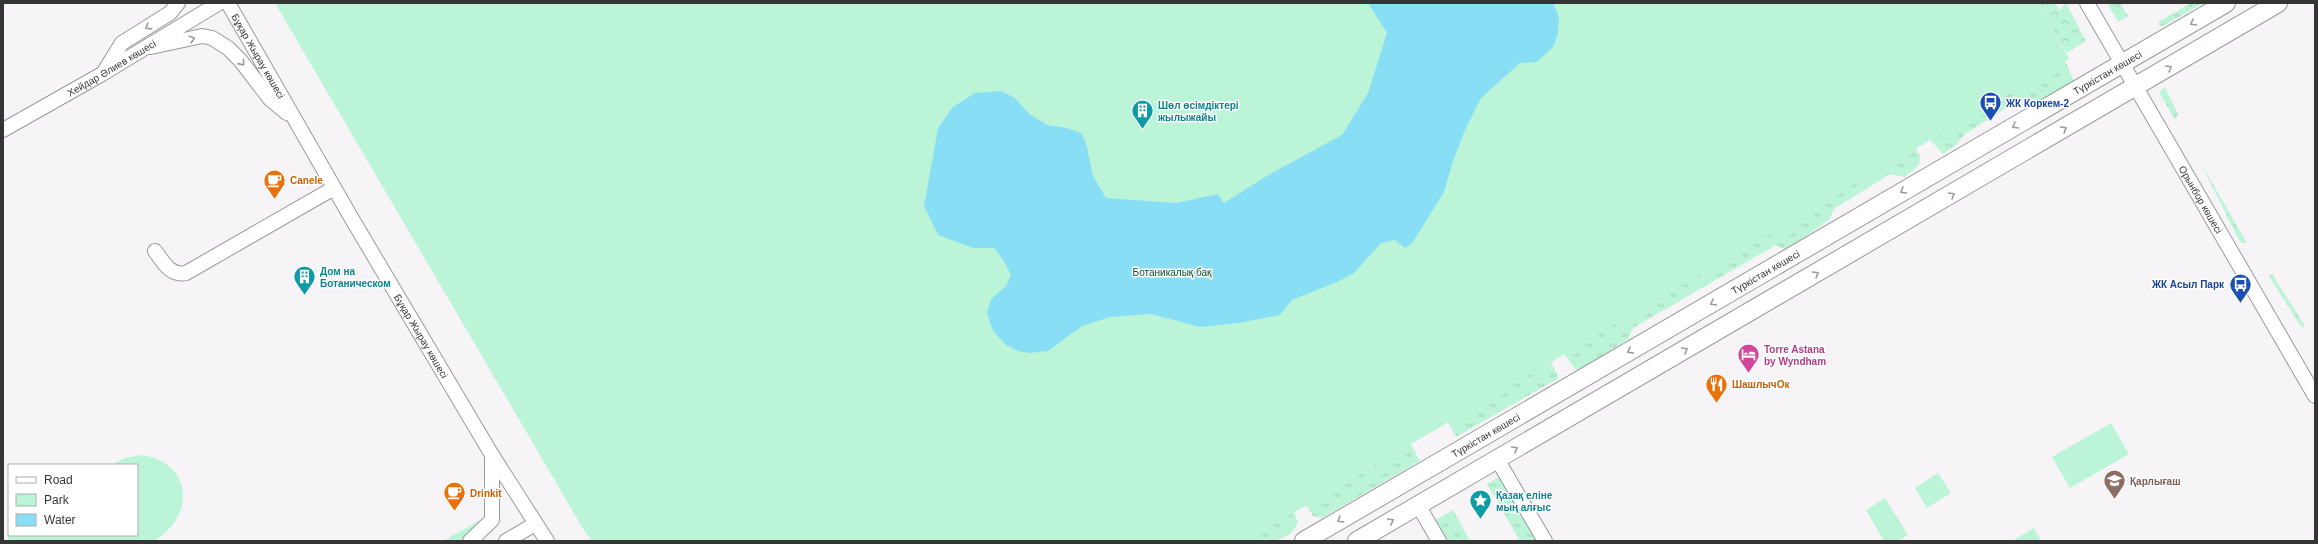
<svg xmlns="http://www.w3.org/2000/svg" width="2318" height="544" viewBox="0 0 2318 544" font-family="Arial,sans-serif">
  <style>
    .grass { fill: url(#grass-tufts) }
    .forest { fill: url(#forest-crowns) }
    .park { fill: #bcf4d7 }
    .water { fill: #88dff5 }
    .lines { fill: none; stroke-linecap: round; stroke-linejoin: round }
    .minor-casing { stroke: #9a999c; stroke-width: 16 }
    .major-casing { stroke: #9a999c; stroke-width: 20 }
    .minor { stroke: #fff; stroke-width: 14 }
    .major { stroke: #fff; stroke-width: 18 }
    .oneway { stroke: #9a9a9a }
    .labels { text-anchor: middle; stroke-width: 3; stroke-linejoin: round; paint-order: stroke }
    .street-label { font-size: 10px; fill: #353536; stroke: #fff }
    .transit-label { font-size: 10px; font-weight: bold; fill: #164399; stroke: #fff; text-anchor: start }
    .culture-label { font-size: 10px; font-weight: bold; fill: #0d838f; stroke: #fff; text-anchor: start }
    .food-label { font-size: 10px; font-weight: bold; fill: #c56008; stroke: #fff; text-anchor: start }
    .park-label { font-size: 10px; fill: #0c4730; stroke: #fff }
    .hotel-label { font-size: 10px; font-weight: bold; fill: #b23c85; stroke: #fff; text-anchor: start }
    .education-label { font-size: 10px; font-weight: bold; fill: #785e54; stroke: #fff; text-anchor: start }
  </style>
  <defs>
    <pattern id="grass-tufts" width="24" height="20" patternUnits="userSpaceOnUse"><rect width="24" height="20" fill="#bcf4d7"/><path d="M3 7l-1-3M5 7V3M7 7l1-3M15 17l-1-3M17 17v-4M19 17l1-3" fill="none" stroke="#a2d2b9"/></pattern>
    <pattern id="forest-crowns" width="20" height="18" patternUnits="userSpaceOnUse"><rect width="20" height="18" fill="#bcf4d7"/><path d="M2 6a3 3 0 1 1 6 0M12 15a3 3 0 1 1 6 0" fill="none" stroke="#a2d2b9"/></pattern>
  </defs>
  <rect width="100%" height="100%" fill="#f6f4f7"/>
  <path class="grass" d="M2107,3H2120L2128,16L2118,22Z
    M2191,3H2203L2161,27L2158,22Z
    M2065,61L2075,83L2036,106L2019,100L1965,134L1955,146L1943,154L1925,134Z
    M2165,87L2178,114L2175,120L2159,92Z
    M1911,142L1920,155L1919,165L1905,177L1890,174L1834,209L1829,220L1786,250L1776,245L1633,328L1628,339L1584,368L1576,370L1564,354Z
    M2199,160L2247,243H2242L2239,240Z
    M2272,274L2305,326L2302,328L2269,276Z
    M1551,362L1559,378L1456,437L1446,418Z
    M1411,444L1420,461L1322,518L1313,516L1306,505Z
    M1504,474L1541,541H1520L1487,484Z
    M1453,510L1470,541H1446L1434,521Z
    M1294,512L1298,522C1289,544 1267,541 1245,541Z
    M484,518L483,526L459,541H443Z"/>
  <path class="forest" d="M2037,3H2055L2060,10L2066,3L2086,41L2066,53Z"/>
  <path class="park" d="M275,3H2037L2069,59L1245,541H592L582,527Z
    M2111,423L2129,454L2070,488L2052,457Z
    M142,455C193,463 196,516 154,541H7L9,535H137V465H111L125,458Z
    M1938,473L1951,493L1927,508L1915,488Z
    M1885,498L1908,535L1898,541H1884L1866,510Z
    M2034,528L2041,541H2012Z"/>
  <path class="water" d="M1368,3H1553L1559,18L1558,32L1554,46L1537,62L1520,63L1481,98L1465,130L1453,161L1444,192L1413,242L1405,248L1395,240L1381,243L1354,273L1337,282L1292,300L1280,315L1238,323L1200,327L1151,314L1110,317L1082,326L1048,351L1030,353L1018,351L1006,345L993,331L987,313L991,299L1006,286L1011,275L1004,261L994,248H973L938,235L924,206L938,128L953,107L975,93L1001,91L1015,98L1029,114L1047,125L1067,128L1081,133L1086,143L1093,176L1106,198L1176,203L1218,194L1224,203L1270,174L1342,135L1368,93L1387,33Z"/>
  <g class="lines">
    <defs>
      <g id="minor">
        <path id="s1" d="M228,3L352,219L492,455L547,541"/>
        <path id="s2" d="M2087,3L2315,396"/>
        <path d="M151,47L202,36L212,38L228,48L240,60L270,99L287,113"/>
        <path d="M104,72L122,43L170,13L178,3"/>
        <path id="s3" d="M3,130L102,74L219,3"/>
        <path d="M155,251C164,263 170,276 186,273L334,188"/>
        <path d="M1497,459L1545,541"/>
        <path d="M1418,505L1439,541"/>
        <path d="M470,541L492,520V455"/>
        <path d="M506,541L535,524"/>
      </g>
      <g id="major">
        <path id="s4" d="M1304,541L2226,3"/>
        <path d="M1357,541L2278,3"/>
      </g>
    </defs>
    <use href="#minor" class="minor-casing"/>
    <use href="#major" class="major-casing"/>
    <use href="#minor" class="minor"/>
    <use href="#major" class="major"/>
  </g>
  <defs><path id="oneway-chevron" d="M-2-3.5L2.5 0L-2 3.5" fill="none" stroke-width="1.6" stroke-linecap="round" stroke-linejoin="round"/></defs>
  <g class="oneway">
    <use href="#oneway-chevron" transform="translate(2193 23) rotate(150)"/>
    <use href="#oneway-chevron" transform="translate(148 27) rotate(148)"/>
    <use href="#oneway-chevron" transform="translate(192 39) rotate(-15)"/>
    <use href="#oneway-chevron" transform="translate(242 63) rotate(51)"/>
    <use href="#oneway-chevron" transform="translate(2169 68) rotate(-30)"/>
    <use href="#oneway-chevron" transform="translate(2015 126) rotate(150)"/>
    <use href="#oneway-chevron" transform="translate(2064 129) rotate(-30)"/>
    <use href="#oneway-chevron" transform="translate(1903 191) rotate(150)"/>
    <use href="#oneway-chevron" transform="translate(1952 195) rotate(-30)"/>
    <use href="#oneway-chevron" transform="translate(1816 274) rotate(-30)"/>
    <use href="#oneway-chevron" transform="translate(1713 303) rotate(150)"/>
    <use href="#oneway-chevron" transform="translate(1685 350) rotate(-30)"/>
    <use href="#oneway-chevron" transform="translate(1630 351) rotate(150)"/>
    <use href="#oneway-chevron" transform="translate(1515 449) rotate(-30)"/>
    <use href="#oneway-chevron" transform="translate(1340 520) rotate(150)"/>
    <use href="#oneway-chevron" transform="translate(1391 521) rotate(-30)"/>
  </g>
  <defs>
    <symbol id="bus-pin" viewBox="-11 -11 22 30"><path d="M0 17L-7.5 6A9.5 9.5 0 1 1 7.5 6Z" fill="#1a4fb4" stroke="#fff"/><path d="M-5-6H5V4H4V6H2V4H-2V6H-4V4H-5ZM-3.5-4V0h7V-4ZM-3.5 1.2v1.5H-2V1.2ZM2 1.2v1.5H3.5V1.2Z" fill="#fff"/></symbol>
    <symbol id="building-pin" viewBox="-11 -11 22 30"><path d="M0 17L-7.5 6A9.5 9.5 0 1 1 7.5 6Z" fill="#0f9aa8" stroke="#fff"/><path d="M-4-6H4V6H1V3H-1V6H-4ZM-2.5-4.3h1.7v1.8h-1.7ZM.8-4.3h1.7v1.8H.8ZM-2.5-1h1.7V.8h-1.7ZM.8-1h1.7V.8H.8Z" fill="#fff"/></symbol>
    <symbol id="cafe-pin" viewBox="-11 -11 22 30"><path d="M0 17L-7.5 6A9.5 9.5 0 1 1 7.5 6Z" fill="#e8710a" stroke="#fff"/><path d="M-5.5-4.5H6V0H3Q3 3.5 0 3.5H-2.5Q-5.5 3.5-5.5 0ZM3-3.2v2h1.7v-2ZM-6 4.5H4V6H-6Z" fill="#fff"/></symbol>
    <symbol id="hotel-pin" viewBox="-11 -11 22 30"><path d="M0 17L-7.5 6A9.5 9.5 0 1 1 7.5 6Z" fill="#d1479c" stroke="#fff"/><path d="M-6-4.5h1.5V1H6V5H4.5V3h-9V5H-6ZM-4 0a1.8 1.8 0 1 1 3.6 0ZM.5 0V-2.5h3Q6-2.5 6 0Z" fill="#fff"/></symbol>
    <symbol id="restaurant-pin" viewBox="-11 -11 22 30"><path d="M0 17L-7.5 6A9.5 9.5 0 1 1 7.5 6Z" fill="#e8710a" stroke="#fff"/><path d="M-5-6h1v4h1v-4h1v4h1v-4h1v5L-1.5 .5V6h-2V.5L-5-1ZM5-6V6H3V1.5H1.5Q1.5-4 5-6Z" fill="#fff"/></symbol>
    <symbol id="school-pin" viewBox="-11 -11 22 30"><path d="M0 17L-7.5 6A9.5 9.5 0 1 1 7.5 6Z" fill="#8d6e63" stroke="#fff"/><path d="M0-5L7-2L0 1L-7-2ZM-4 1L0 2.5L4 1V4Q0 6-4 4Z" fill="#fff"/></symbol>
    <symbol id="sight-pin" viewBox="-11 -11 22 30"><path d="M0 17L-7.5 6A9.5 9.5 0 1 1 7.5 6Z" fill="#0f9aa8" stroke="#fff"/><path d="M0-6L1.8-2.2L6-1.7L2.9 1.2L3.7 5.4L0 3.3L-3.7 5.4L-2.9 1.2L-6-1.7L-1.8-2.2Z" fill="#fff"/></symbol>
  </defs>
  <g fill-rule="evenodd">
    <use href="#bus-pin" x="1978" y="90" width="25" height="34"/>
    <use href="#building-pin" x="1130" y="98" width="25" height="34"/>
    <use href="#cafe-pin" x="262" y="168" width="25" height="34"/>
    <use href="#building-pin" x="292" y="264" width="25" height="34"/>
    <use href="#bus-pin" x="2228" y="272" width="25" height="34"/>
    <use href="#hotel-pin" x="1736" y="342" width="25" height="34"/>
    <use href="#restaurant-pin" x="1704" y="372" width="25" height="34"/>
    <use href="#school-pin" x="2102" y="468" width="25" height="34"/>
    <use href="#cafe-pin" x="442" y="480" width="25" height="34"/>
    <use href="#sight-pin" x="1468" y="488" width="25" height="34"/>
  </g>
  <g class="labels">
    <g class="street-label">
      <text dy="4" stroke="none"><textPath href="#s1" startOffset="61">Бұқар Жырау көшесі</textPath></text>
      <text dy="4" stroke="none"><textPath href="#s3" startOffset="125">Хейдар Әлиев көшесі</textPath></text>
      <text dy="4" stroke="none"><textPath href="#s4" startOffset="930">Түркістан көшесі</textPath></text>
      <text dy="4" stroke="none"><textPath href="#s2" startOffset="227">Орынбор көшесі</textPath></text>
      <text dy="4" stroke="none"><textPath href="#s4" startOffset="534">Түркістан көшесі</textPath></text>
      <text dy="4" stroke="none"><textPath href="#s1" startOffset="385">Бұқар Жырау көшесі</textPath></text>
      <text dy="4" stroke="none"><textPath href="#s4" startOffset="210">Түркістан көшесі</textPath></text>
    </g>
    <g class="transit-label">
      <text x="2006" y="107">ЖК Коркем-2</text>
      <text x="2224" y="288" text-anchor="end">ЖК Асыл Парк</text>
    </g>
    <g class="culture-label">
      <text x="1158" y="109">Шөл өсімдіктері<tspan x="1158" dy="12">жылыжайы</tspan></text>
      <text x="320" y="275">Дом на<tspan x="320" dy="12">Ботаническом</tspan></text>
      <text x="1496" y="499">Қазақ еліне<tspan x="1496" dy="12">мың алғыс</tspan></text>
    </g>
    <g class="food-label">
      <text x="290" y="184">Canele</text>
      <text x="1732" y="388">ШашлычОк</text>
      <text x="470" y="497">Drinkit</text>
    </g>
    <g class="park-label">
      <text x="1172" y="276">Ботаникалық бақ</text>
    </g>
    <g class="hotel-label">
      <text x="1764" y="353">Torre Astana<tspan x="1764" dy="12">by Wyndham</tspan></text>
    </g>
    <g class="education-label">
      <text x="2130" y="485">Қарлығаш</text>
    </g>
  </g>
  <rect width="2318" height="544" fill="none" stroke="#353536" stroke-width="8"/>
  <rect x="8" y="464" width="130" height="72" fill="#ffffff" stroke="#aeaeaf"/>
  <rect x="16" y="477" width="20" height="6" fill="#ffffff" stroke="#aeaeaf"/>
  <text x="44" y="484" font-size="12" fill="#353536">Road</text>
  <rect x="16" y="494" width="20" height="12" fill="#bcf4d7" stroke="#aeaeaf"/>
  <text x="44" y="504" font-size="12" fill="#353536">Park</text>
  <rect x="16" y="514" width="20" height="12" fill="#88dff5" stroke="#aeaeaf"/>
  <text x="44" y="524" font-size="12" fill="#353536">Water</text>
</svg>
